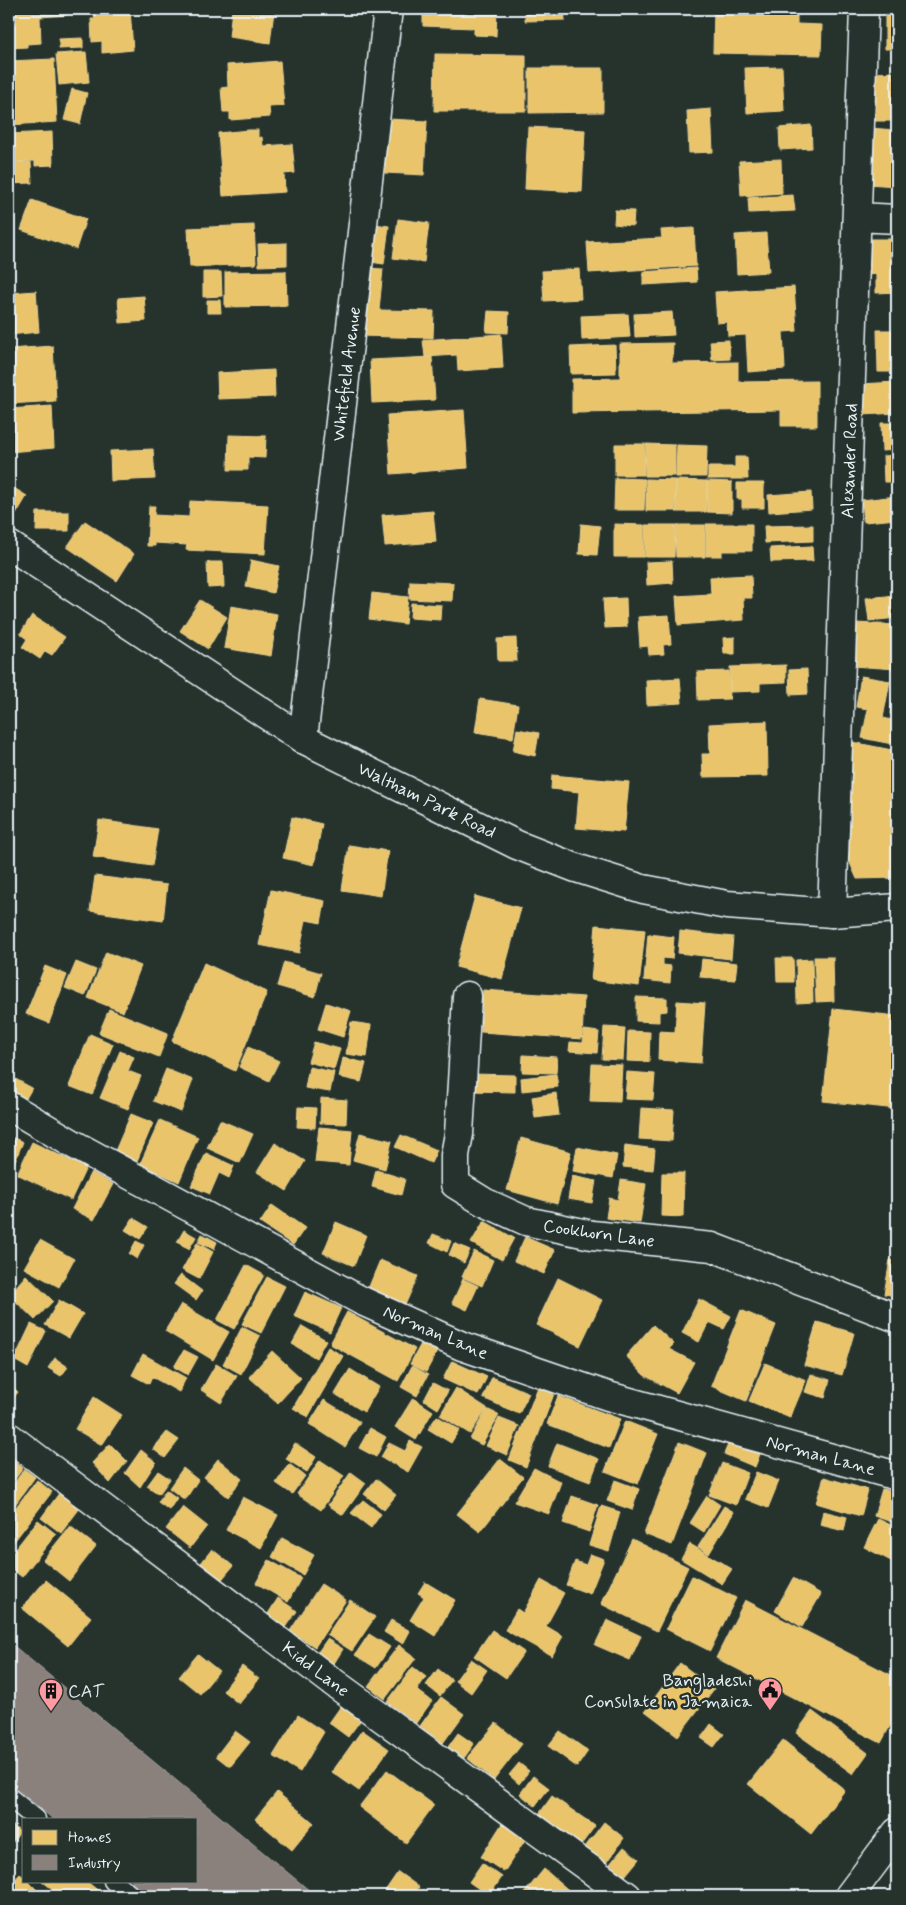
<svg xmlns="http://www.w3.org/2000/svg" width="906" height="1905" viewBox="0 0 906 1905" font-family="Mynerve,sans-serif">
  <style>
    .homes { fill: #e9c46a; stroke: #e9d295 }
    .industry { fill: #8a817c; stroke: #a6a3a1 }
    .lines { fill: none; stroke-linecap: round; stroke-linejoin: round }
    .lane-casing { stroke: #e8f1f8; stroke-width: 21 }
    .street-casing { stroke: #e8f1f8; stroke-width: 31 }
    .secondary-casing { stroke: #e8f1f8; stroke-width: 31 }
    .lane { stroke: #26332d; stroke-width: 18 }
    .street { stroke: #26332d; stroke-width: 28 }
    .secondary { stroke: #26332d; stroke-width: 28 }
    .labels { text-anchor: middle; stroke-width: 5; stroke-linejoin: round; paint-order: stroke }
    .street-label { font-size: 18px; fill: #e8f1f8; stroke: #26332d }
    .poi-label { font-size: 18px; fill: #e8f1f8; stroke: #26332d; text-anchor: end }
  </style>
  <rect width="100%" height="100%" fill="#26332d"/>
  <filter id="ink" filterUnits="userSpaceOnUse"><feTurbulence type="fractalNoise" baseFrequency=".02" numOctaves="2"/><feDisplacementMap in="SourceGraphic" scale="10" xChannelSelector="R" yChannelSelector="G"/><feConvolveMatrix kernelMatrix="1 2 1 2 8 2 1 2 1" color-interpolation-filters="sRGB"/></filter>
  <g filter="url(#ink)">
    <path class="homes" d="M9,9H67V15L40,17L41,43L27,44V47L9,48Z
      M103,9H130L133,50L102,53V41L92,42L91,19H95L94,15L104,14Z
      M232,9H288V13L274,11L270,43L229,37Z
      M423,9H497L496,36L474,35V28L423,26Z
      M525,9H564L565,20L525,21Z
      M714,9H797V24L822,25L821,55L713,53Z
      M885,9H897V49H885Z
      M83,38V48L59,49V39Z
      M86,52L89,82L59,85L56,54Z
      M435,54L526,55V111H434Z
      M54,59L57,122L9,125V61Z
      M280,61L284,106L269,107L270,117L230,120V112H223L221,88L228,87L227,65Z
      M782,67L784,111L747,113L745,68Z
      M529,68H603V112L529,113Z
      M897,72V121H875L874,73Z
      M72,89L87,93L80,124L64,120Z
      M711,109L713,152L689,153L687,111Z
      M388,119L427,121L424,175L385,173Z
      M811,125L812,148L780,150L779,128Z
      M528,127L585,130L582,192L525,189Z
      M870,128L895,130L894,148H897V186L867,184Z
      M249,130H258V138L262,137L263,146L292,144L295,173L284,174L285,192L223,196L218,133Z
      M52,132L53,165L35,166V161L9,162V134Z
      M781,159L782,193L741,196L739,161Z
      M31,162L32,183L9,184V163Z
      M793,195L795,211L749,213L748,198Z
      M32,200L86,219L76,249L21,230Z
      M615,210L634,211L633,226L614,224Z
      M398,219L429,223L424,262L393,258Z
      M374,224L389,226L384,264L370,262Z
      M254,225L256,264L190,267L188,228Z
      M694,228L696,266L589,273L587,242L662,238L661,230Z
      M766,233L769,272L737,274L735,235Z
      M867,239H897V292L876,293V274L868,275Z
      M287,243V265L259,266L258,244Z
      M367,268L383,269L379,310L434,311L433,338L359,336Z
      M696,268L697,282L643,285V272Z
      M579,269L581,299L544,301L542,271Z
      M286,271L287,306L225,307V272Z
      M203,272H221L222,296L203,297Z
      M794,287L797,331L783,332L785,369L748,372L746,335L728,336L727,322L717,323L715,292Z
      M36,291L39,332L9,335V293Z
      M144,296L146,321L120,323L118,298Z
      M207,300H220L221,313H207Z
      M488,311L509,312L508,333L486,332Z
      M672,312L674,335L635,337L634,314Z
      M628,314L630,337L582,340L581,316Z
      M877,330H897V372H878Z
      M501,334L503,368L458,371L457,355L425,357L423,340Z
      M729,340L730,359L712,360L710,341Z
      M673,343L672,363L738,362V382L817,381V426H781V410L572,413V379L620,378V344Z
      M615,345L616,373L571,374L570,347Z
      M53,346L56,401L9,404V349Z
      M432,357L435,400L372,403L370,360Z
      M274,370L275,397L218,399L217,373Z
      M897,382V413L862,415L860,384Z
      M52,406L54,448L9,452V409Z
      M464,410L468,468L391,474L387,415Z
      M881,423H897V450L882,451Z
      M229,435L266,436L265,458L248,457V470H228Z
      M615,444H645L644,475H615Z
      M646,444L675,445V476H645Z
      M677,445L707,446L706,477H676Z
      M153,449L155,479L111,481L110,451Z
      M897,455V482H884L883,456Z
      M735,457H747L748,479H708V467H735Z
      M615,478L645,479L644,510H614Z
      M646,479L676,480L675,511H646Z
      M676,480L707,481L706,512H676Z
      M707,481L732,482V513L707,512Z
      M737,483H764V508H742V499H737Z
      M9,485L27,496L11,523L9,521Z
      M811,492L812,509L769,512L768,495Z
      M897,496V519L864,522L862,500Z
      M190,501L268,505L265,554L186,550L187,545L155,543V546H147L149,506H155L154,515L189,517Z
      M433,511L436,542L385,546L382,515Z
      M37,512H69V531H36Z
      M85,521L134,554L117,581L67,547Z
      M581,524L600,526L597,555L579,554Z
      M614,524L644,525V557H614Z
      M706,524H752V551H722V556H706Z
      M645,525H675L674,557H645Z
      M675,525H705V557H676Z
      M813,525V541L765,543L764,526Z
      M812,546L813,561L771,562L770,548Z
      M251,560L279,566L273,593L246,587Z
      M672,561L673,583L647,585L646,562Z
      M207,562H223L224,587L208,588Z
      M751,575L752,598H743L744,620L678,625L676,596L711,594L710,577Z
      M410,581L453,583L452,601L409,599Z
      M372,593L408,597L405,624L369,619Z
      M897,595V618L869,621L866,598Z
      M626,598L627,627L605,628L603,599Z
      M200,600L227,617L208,649L180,631Z
      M411,603L441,605L440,620L410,618Z
      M231,606L277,614L271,656L224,648Z
      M32,615L65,637L52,655L45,651L40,659L22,647L27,639L20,634Z
      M669,615L671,644L663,645L664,654L649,655L648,646L640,647L638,617Z
      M855,623L897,625V669L852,666Z
      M735,637V654H724L723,638Z
      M516,638L517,661H498L497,639Z
      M786,665V682L760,683V691L730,692V667Z
      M807,669L808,694L790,695L789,670Z
      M729,671L730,699L698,700L697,672Z
      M861,676L890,681L883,718L897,721V745L862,738L868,709L856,707Z
      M680,678L682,703L647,705L646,680Z
      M896,678H897V715L890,714Z
      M480,699L518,705L513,738L475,732Z
      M767,721L768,776L703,777L702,754H710L709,724Z
      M517,729L539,733L535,756L513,751Z
      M847,741L897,751V878L857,879L847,856Z
      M552,775L629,782L624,832L576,828L579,792L551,789Z
      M292,817L322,824L314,865L283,858Z
      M99,820L158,829L152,866L93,857Z
      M349,845L388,851L381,896L342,890Z
      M95,876L167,885L163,921L90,911Z
      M271,890L325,901L321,923L306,920L299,953L259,945Z
      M475,896L521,908L502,979L456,967Z
      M596,925L645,930L639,986L591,980Z
      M680,931L733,937L731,959L678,953Z
      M648,934L674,937L672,959L663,958V965L671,966L670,983L644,980Z
      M106,952L141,966L123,1012L88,998Z
      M814,957H833L834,1001L816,1002Z
      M776,958H793L794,982H777Z
      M702,959L737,963L735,980L700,977Z
      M812,959L813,1002L797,1003L796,960Z
      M76,962L96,970L85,996L65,988Z
      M284,962L321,973L315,997L277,986Z
      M204,963L267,992L235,1071L172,1041Z
      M45,966L67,975L49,1023L26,1014Z
      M483,990L584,997L582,1039L481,1032Z
      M636,997L667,998V1011L659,1012V1022L636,1021Z
      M677,1001L705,1003L701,1063L658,1060L659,1031L675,1032Z
      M326,1003L351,1011L343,1037L318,1029Z
      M109,1009L168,1033L159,1057L99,1033Z
      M833,1009L897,1016V1109L823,1101Z
      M351,1022L371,1025L367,1057L346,1054Z
      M604,1027L625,1028L623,1060L602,1059Z
      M584,1030L599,1032L597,1053L569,1051L570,1042L583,1043Z
      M628,1031L650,1032L649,1062L627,1061Z
      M90,1034L113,1044L92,1095L69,1086Z
      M314,1042L340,1049L334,1069L308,1062Z
      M248,1047L279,1061L269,1081L239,1067Z
      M120,1051L134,1057L128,1071L141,1076L128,1109L100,1098Z
      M523,1055L557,1057L556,1073L522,1072Z
      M343,1058L366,1063L361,1082L339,1077Z
      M592,1064L622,1065L620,1102L590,1101Z
      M309,1067L334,1072L330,1092L305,1088Z
      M166,1069L193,1080L181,1112L153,1101Z
      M627,1072L655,1074L653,1100L625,1099Z
      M471,1074L515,1075V1092L470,1091Z
      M556,1074L558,1087L522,1091L521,1078Z
      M10,1076L32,1088L24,1102L9,1094Z
      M556,1093L559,1115L535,1118L532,1097Z
      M321,1098L347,1100L346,1124L320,1123Z
      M298,1107L316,1108L315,1128L297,1127Z
      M641,1108L674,1110L672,1141L639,1139Z
      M131,1114L153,1123L137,1161L115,1151Z
      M160,1120L198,1137L179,1182L140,1164Z
      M220,1120L253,1134L240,1163L207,1148Z
      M319,1127L352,1130L349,1165L315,1162Z
      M360,1133L392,1141L385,1169L353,1160Z
      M401,1135L437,1150L431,1163L395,1147Z
      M9,1136L23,1142L14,1163L9,1161Z
      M521,1138L571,1152L557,1204L507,1190Z
      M32,1142L86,1168L71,1200L17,1174Z
      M275,1143L305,1161L287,1191L257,1172Z
      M625,1145L655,1149L653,1170L623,1167Z
      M577,1147L617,1155L613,1178L573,1171Z
      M206,1153L234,1166L229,1178L219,1173L210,1194L191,1186Z
      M376,1170L405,1179L401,1195L372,1187Z
      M91,1172L113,1184L94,1220L72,1209Z
      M662,1173H684L683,1217L661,1216Z
      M572,1176L596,1181L592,1203L568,1199Z
      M621,1180L646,1184L640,1223L606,1218L609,1198L618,1200Z
      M272,1205L305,1228L293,1245L260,1223Z
      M133,1218L148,1227L140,1239L125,1230Z
      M484,1221L514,1238L502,1260L471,1243Z
      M336,1222L366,1235L354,1266L323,1253Z
      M184,1230L196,1237L189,1249L177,1242Z
      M202,1234L217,1242L214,1249L198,1242Z
      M433,1234L451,1241L447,1252L429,1243Z
      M525,1237L555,1250L544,1274L514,1261Z
      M40,1240L74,1259L59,1287L24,1268Z
      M136,1241L144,1245L137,1259L129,1254Z
      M197,1243L213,1252L199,1279L182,1270Z
      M454,1243L470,1250L464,1263L449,1255Z
      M474,1251L493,1260L482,1286L462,1277Z
      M380,1260L418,1276L405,1305L368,1289Z
      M890,1260L897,1261V1296L884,1294Z
      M246,1265L264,1275L234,1329L217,1320Z
      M26,1275L53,1301L35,1320L9,1295Z
      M181,1275L202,1291L196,1300L174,1284Z
      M267,1277L285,1286L261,1333L242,1324Z
      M558,1278L602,1300L580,1346L536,1325Z
      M463,1279L478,1286L467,1310L452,1303Z
      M305,1292L341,1308L330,1332L294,1316Z
      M699,1299L731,1316L724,1329L709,1322L699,1342L682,1333Z
      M59,1300L83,1314L69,1338L45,1325Z
      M181,1304L229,1332L213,1360L165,1331Z
      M741,1310L776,1325L746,1401L711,1386Z
      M347,1312L415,1349L398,1381L330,1344Z
      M817,1322L854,1333L842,1375L804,1365Z
      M31,1324L46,1331L28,1368L14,1360Z
      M653,1325L674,1344L669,1349L694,1362L677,1393L644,1375L626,1356Z
      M302,1326L326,1340L316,1358L292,1344Z
      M242,1327L260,1336L241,1374L223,1364Z
      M422,1342L438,1350L426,1372L410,1364Z
      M328,1347L343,1356L308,1417L293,1408Z
      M184,1350L198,1357L188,1375L174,1367Z
      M272,1351L301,1378L278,1403L249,1377Z
      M143,1354L186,1378L179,1392L152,1377L149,1384L132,1375Z
      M55,1358L68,1367L61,1376L48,1368Z
      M452,1361L487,1377L478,1395L443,1379Z
      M765,1363L806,1380L790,1418L749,1401Z
      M216,1364L237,1376L221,1403L201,1390Z
      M412,1366L428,1375L417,1396L401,1387Z
      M350,1369L379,1387L364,1412L335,1394Z
      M811,1374L830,1380L825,1398L805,1392Z
      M492,1377L529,1393L519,1414L483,1398Z
      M433,1383L448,1391L438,1409L424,1400Z
      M9,1384L18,1392L9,1403Z
      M538,1387L554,1394L526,1467L509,1460Z
      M456,1388L487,1408L470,1434L440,1415Z
      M558,1396L620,1419L609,1448L547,1424Z
      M94,1397L122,1415L102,1445L75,1429Z
      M413,1398L433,1411L416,1440L395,1427Z
      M324,1400L360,1422L345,1447L309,1424Z
      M487,1409L499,1415L482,1445L470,1439Z
      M437,1416L459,1430L451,1443L428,1429Z
      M499,1418L519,1426L507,1455L486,1446Z
      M625,1421L658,1434L638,1484L605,1471Z
      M370,1428L386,1437L376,1457L359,1448Z
      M167,1432L179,1440L165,1458L153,1449Z
      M410,1441L422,1447L408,1472L381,1457L389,1443L405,1451Z
      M679,1442L707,1453L672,1545L644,1534Z
      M729,1442L760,1454L755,1467L724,1454Z
      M295,1443L316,1457L307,1472L286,1459Z
      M557,1443L599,1459L590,1482L548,1466Z
      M110,1444L127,1461L110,1483L92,1463Z
      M141,1450L156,1462L140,1487L125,1473Z
      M11,1459L23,1468L9,1487V1462Z
      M218,1459L242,1479L228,1497L204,1477Z
      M500,1459L523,1477L480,1532L457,1514Z
      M320,1460L344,1476L321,1510L297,1494Z
      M722,1463L748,1473L736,1505L709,1495Z
      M289,1464L305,1476L292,1494L276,1483Z
      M183,1468L198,1480L185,1500L169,1488Z
      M534,1468L561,1482L549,1514L514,1502Z
      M24,1469L35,1477L9,1513V1491Z
      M158,1471L170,1479L159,1494L147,1486Z
      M351,1472L366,1483L343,1515L328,1505Z
      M756,1472L779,1481L768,1508L745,1499Z
      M824,1477L868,1490L861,1516L816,1503Z
      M376,1479L396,1495L384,1510L364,1494Z
      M37,1480L52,1492L9,1548V1516Z
      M615,1480L639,1489L632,1510L607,1501Z
      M882,1489L897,1493V1515L895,1523L874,1516Z
      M166,1490L177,1498L169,1510L158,1502Z
      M60,1492L80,1508L61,1533L41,1518Z
      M572,1496L598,1505L589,1532L563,1523Z
      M707,1496L720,1505L704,1532L690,1523Z
      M243,1497L278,1515L261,1548L226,1530Z
      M363,1500L381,1514L371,1528L351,1513Z
      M601,1506L620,1512L609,1551L589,1545Z
      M724,1506L734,1512L709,1554L698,1547Z
      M183,1507L207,1526L190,1548L166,1529Z
      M823,1511L847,1517L844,1531L820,1525Z
      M878,1519L897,1528V1559L895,1563L864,1547Z
      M38,1520L56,1534L22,1577L9,1567V1557Z
      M70,1526L96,1546L69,1581L43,1560Z
      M282,1538L314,1555L303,1575L272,1557Z
      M632,1539L688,1567L657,1631L601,1604Z
      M690,1544L732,1569L722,1584L681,1559Z
      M212,1549L233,1566L219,1583L198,1567Z
      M590,1554L604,1559L590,1594L566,1585L575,1561L586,1565Z
      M269,1560L301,1578L288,1602L256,1583Z
      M692,1576L736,1598L710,1651L666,1629Z
      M793,1578L821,1594L802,1627L775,1611Z
      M46,1580L91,1617L68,1646L22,1608Z
      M541,1580L564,1593L546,1626L563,1636L552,1656L505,1630L517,1609L523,1613Z
      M425,1582L455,1600L435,1636L410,1620L424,1597L418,1593Z
      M321,1584L346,1600L315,1647L290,1631Z
      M278,1598L297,1611L285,1629L266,1617Z
      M350,1600L375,1617L352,1651L327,1635Z
      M745,1600L897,1678V1713L881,1743L716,1658Z
      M391,1620L410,1631L403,1644L384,1632Z
      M607,1620L641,1636L630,1660L595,1645Z
      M492,1630L524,1652L506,1678L474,1656Z
      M369,1634L390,1647L376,1668L355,1655Z
      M327,1639L343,1649L333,1665L316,1655Z
      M399,1645L416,1658L385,1699L368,1686Z
      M198,1654L219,1671L200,1694L179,1677Z
      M471,1659L487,1670L471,1693L455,1681Z
      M680,1663L714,1689L678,1736L645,1711Z
      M242,1666L259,1679L239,1704L223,1691Z
      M413,1667L426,1677L417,1690L432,1701L416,1723L387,1702Z
      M438,1669L452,1680L440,1696L426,1685Z
      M441,1697L464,1714L443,1743L420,1726Z
      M341,1706L360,1721L348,1737L329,1723Z
      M812,1711L868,1753L853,1774L796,1733Z
      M298,1715L324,1732L300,1772L273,1756Z
      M496,1723L522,1744L494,1780L467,1758Z
      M711,1724L724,1734L714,1747L701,1738Z
      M362,1730L389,1749L359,1791L332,1772Z
      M235,1731L250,1742L230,1767L216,1756Z
      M560,1731L588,1751L577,1767L548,1746Z
      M458,1733L474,1744L464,1758L448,1747Z
      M783,1740L845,1790L811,1834L748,1784Z
      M519,1763L529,1771L519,1784L509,1775Z
      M387,1770L434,1805L406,1843L359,1807Z
      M533,1776L549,1788L535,1806L520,1794Z
      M277,1792L314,1823L292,1850L255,1819Z
      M552,1796L595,1826L581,1845L539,1814Z
      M9,1822L20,1832L9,1847Z
      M503,1822L527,1837L504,1872L481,1857Z
      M604,1822L624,1838L606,1863L585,1847Z
      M624,1847L639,1859L625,1876L610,1864Z
      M482,1863L502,1877L489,1896L469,1882Z
      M544,1869L573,1894L571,1896H522Z
      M398,1872L419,1887L412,1896H393L385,1891Z
      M20,1874L24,1877V1881H28L37,1890L30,1896H10L9,1894V1886Z
      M42,1881H86L105,1896H61Z"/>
    <path class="industry" d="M9,1642L316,1896H146L128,1881H196V1819H53L9,1782Z"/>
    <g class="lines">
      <defs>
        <path id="lane" d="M9,1797L36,1819
          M113,1881L132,1896"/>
        <path id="street" d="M857,217L897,219
          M303,739L388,9
          M832,913L864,9
          M467,996L459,1134L455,1155V1184L484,1202L526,1221L592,1235L712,1247L897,1318
          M9,1106L73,1144L360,1300L462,1346L608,1396L897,1476
          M9,1437L330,1680L627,1896"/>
        <path id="secondary" d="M9,545L303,739L517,845L576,868L643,889L727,905L832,913L897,908
          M849,1896L897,1832"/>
      </defs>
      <use href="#lane" class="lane-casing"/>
      <use href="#street" class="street-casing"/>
      <use href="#secondary" class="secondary-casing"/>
      <use href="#lane" class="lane"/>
      <use href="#street" class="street"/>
      <use href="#secondary" class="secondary"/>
    </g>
  </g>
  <defs>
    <symbol id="civic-pin" viewBox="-11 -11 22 30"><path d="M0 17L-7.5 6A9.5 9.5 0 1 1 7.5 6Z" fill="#ff9aa2" stroke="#26332d"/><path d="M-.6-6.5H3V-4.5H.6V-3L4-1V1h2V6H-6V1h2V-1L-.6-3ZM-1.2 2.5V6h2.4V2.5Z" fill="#111"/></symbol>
    <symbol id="building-pin" viewBox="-11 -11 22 30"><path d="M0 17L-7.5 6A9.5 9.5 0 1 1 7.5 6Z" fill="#ff9aa2" stroke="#26332d"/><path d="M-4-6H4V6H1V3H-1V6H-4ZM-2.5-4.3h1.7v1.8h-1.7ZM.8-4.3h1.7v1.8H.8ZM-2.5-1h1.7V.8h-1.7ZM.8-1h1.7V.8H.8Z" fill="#111"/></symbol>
  </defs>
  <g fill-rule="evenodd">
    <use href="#civic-pin" x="756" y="1676" width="28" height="38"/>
    <use href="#building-pin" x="37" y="1677" width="28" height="38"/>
  </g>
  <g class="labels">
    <g class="street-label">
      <text transform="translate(346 374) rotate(-83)" y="6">Whitefield Avenue</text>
      <text transform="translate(849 461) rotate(-88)" y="6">Alexander Road</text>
      <text transform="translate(427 800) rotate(26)" y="6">Waltham Park Road</text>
      <text transform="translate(599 1233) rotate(8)" y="6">Cookhorn Lane</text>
      <text transform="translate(436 1332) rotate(23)" y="6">Norman Lane</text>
      <text transform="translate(821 1455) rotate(15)" y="6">Norman Lane</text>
      <text transform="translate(316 1669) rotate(37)" y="6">Kidd Lane</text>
    </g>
    <g class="poi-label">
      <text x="752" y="1686">Bangladeshi<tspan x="752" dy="21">Consulate in Jamaica</tspan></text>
      <text x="68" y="1697" text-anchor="start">CAT</text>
    </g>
  </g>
  <rect width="906" height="1905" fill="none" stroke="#26332d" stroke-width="30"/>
  <rect x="15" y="15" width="876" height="1875" fill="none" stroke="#e8f1f8" stroke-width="2" filter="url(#ink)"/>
  <rect x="22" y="1818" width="175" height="65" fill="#26332d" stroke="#747f7e"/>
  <rect x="32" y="1830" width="25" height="15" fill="#e9c46a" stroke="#747f7e"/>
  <text x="68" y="1842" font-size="15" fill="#e8f1f8">Homes</text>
  <rect x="32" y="1855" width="25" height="15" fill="#8a817c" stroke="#747f7e"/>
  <text x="68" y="1868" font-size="15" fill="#e8f1f8">Industry</text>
</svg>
